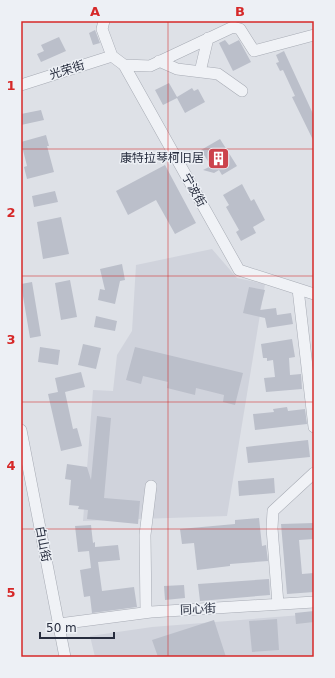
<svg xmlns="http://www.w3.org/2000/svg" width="335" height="678" viewBox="0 0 335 678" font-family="'DejaVu Sans','Noto Sans SC',sans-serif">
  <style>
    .built { fill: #d0d3dc }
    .building { fill: #bbbfca }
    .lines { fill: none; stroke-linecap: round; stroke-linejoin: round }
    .minor-casing { stroke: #a7abb4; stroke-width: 12 }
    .minor { stroke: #f0f2f6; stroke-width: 11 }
    .grid { fill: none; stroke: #d62828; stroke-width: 1; stroke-opacity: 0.55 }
    .labels { text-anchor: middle; stroke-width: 3; stroke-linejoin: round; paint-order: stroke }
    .street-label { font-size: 12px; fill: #272d3e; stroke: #edf0f5 }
    .poi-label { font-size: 12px; fill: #272d3e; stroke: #edf0f5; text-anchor: end }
    .neatline { fill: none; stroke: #d62828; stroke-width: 1.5 }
    .grid-label { font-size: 13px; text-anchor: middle; font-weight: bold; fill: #d62828 }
  </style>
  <rect width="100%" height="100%" fill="#dee1e7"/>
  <path class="built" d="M212,249L237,278L265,284L227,516L83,521L93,390L113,391L117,355L132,331L136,265Z
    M314,614V657H95L90,636L152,627Z"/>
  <path class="building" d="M95,30L100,43L93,45L89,33Z
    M59,37L66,51L41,62L37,54L44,51L41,45Z
    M225,40L229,45L239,40L251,62L233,71L219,43Z
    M284,51L314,116V142L292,97L295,96L283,70L280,71L276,63L279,62L276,55Z
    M169,83L177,97L192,88L194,91L198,89L205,102L185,113L177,98L163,105L155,90Z
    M41,110L44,120L21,125V114Z
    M46,135L49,146H47L54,172L27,179L24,167L27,166L21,142Z
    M220,139L237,166L222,175L219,170L214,173L203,170L211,166L201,150Z
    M165,165L196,223L175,234L156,200L128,215L116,191Z
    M242,184L251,201L254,199L265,220L253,227L256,233L241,241L236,232L239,230L226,207L229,205L223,195Z
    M55,191L58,202L34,207L32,196Z
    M61,217L69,254L43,259L37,222Z
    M122,264L125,280L120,281L115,304L98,300L100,289L105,290L100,269Z
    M70,280L77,317L61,320L55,283Z
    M32,282L41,336L30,338L21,284Z
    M249,287L265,290L260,310L276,308L277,315L291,313L293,324L267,328L265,318L243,313Z
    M96,316L117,321L115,331L94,327Z
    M292,339L295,357L289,358L290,375L301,374L302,389L266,392L264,378L275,377L273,360L267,361V358H263L261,344Z
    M83,344L101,348L96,369L78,365Z
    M40,347L60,350L58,365L38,362Z
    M135,347L243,373L235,405L223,402L224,395L196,388L195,395L167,388L168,382L143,376L141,384L126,380Z
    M81,372L85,387L65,392L73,429L77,428L82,446L61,451L48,394L58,392L55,378Z
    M287,407L288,411L305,409L307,424L255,430L253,414L274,412L273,409Z
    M97,416L111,418L104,498L140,501L138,524L87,519L88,510L78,509L79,506L69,505L71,480L65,479L67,464L87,467L91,480Z
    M308,440L310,457L248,463L246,447Z
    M274,478L275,493L239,496L238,481Z
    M259,518L262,546L266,545L268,561L230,564V566L197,570L194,543L182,544L180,529L235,524V520Z
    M314,523V539L299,540L302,574L314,573V592L287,594L281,524Z
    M91,525L93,543L95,542V547L118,545L120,560L98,562L102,591L134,587L137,607L92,613L90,596L84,597L80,570L91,568L89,551L78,552L75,526Z
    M269,579L270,595L200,601L198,584Z
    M184,585L185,598L165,600L164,586Z
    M314,611V622L296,624L295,613Z
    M277,619L279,650L252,652L249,621Z
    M214,620L226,657H158L152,640Z"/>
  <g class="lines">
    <defs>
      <path id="minor" d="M104,21L102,29L112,56L124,65L239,270L314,294
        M159,61L177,69L218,74L242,91
        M124,65L150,66L233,27L240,29L254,51L314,35
        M200,72L208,38
        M21,85L112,56
        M298,289L314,427
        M21,430L65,657
        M278,604L272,528L273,511L314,473
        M146,612L145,535L151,486
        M59,624L151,612L314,602"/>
    </defs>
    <use href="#minor" class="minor-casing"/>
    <use href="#minor" class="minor"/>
  </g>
  <path class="grid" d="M168,21V657M21,149H314M21,276H314M21,402H314M21,529H314"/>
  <defs>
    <symbol id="building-square" viewBox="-11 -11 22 22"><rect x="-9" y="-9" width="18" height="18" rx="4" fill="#cc434c" stroke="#edf0f5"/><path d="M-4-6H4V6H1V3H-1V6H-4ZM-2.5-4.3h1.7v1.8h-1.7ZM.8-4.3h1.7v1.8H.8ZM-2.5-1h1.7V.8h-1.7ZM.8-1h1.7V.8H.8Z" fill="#fff"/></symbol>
  </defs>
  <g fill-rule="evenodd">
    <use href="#building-square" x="206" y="146" width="25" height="25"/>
  </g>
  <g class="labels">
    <g class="street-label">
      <text transform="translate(67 70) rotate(-18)" y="4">光荣街</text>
      <text transform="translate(194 190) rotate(61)" y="4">宁波街</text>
      <text transform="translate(43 544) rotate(79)" y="4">白山街</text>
      <text transform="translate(198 609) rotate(-3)" y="4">同心街</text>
    </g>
    <g class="poi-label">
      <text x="204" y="162">康特拉琴柯旧居</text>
    </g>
  </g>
  <rect width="335" height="678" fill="none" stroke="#edf0f5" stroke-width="44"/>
  <path d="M40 632v6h74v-6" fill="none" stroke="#272d3e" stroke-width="2"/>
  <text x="46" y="632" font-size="12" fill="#272d3e" stroke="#edf0f5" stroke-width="3" paint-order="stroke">50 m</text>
  <rect x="22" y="22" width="291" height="634" class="neatline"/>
  <g class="grid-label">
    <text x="95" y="16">A</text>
    <text x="240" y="16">B</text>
    <text x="11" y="90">1</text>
    <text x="11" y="217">2</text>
    <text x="11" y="344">3</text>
    <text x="11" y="470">4</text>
    <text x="11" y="597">5</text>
  </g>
</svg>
